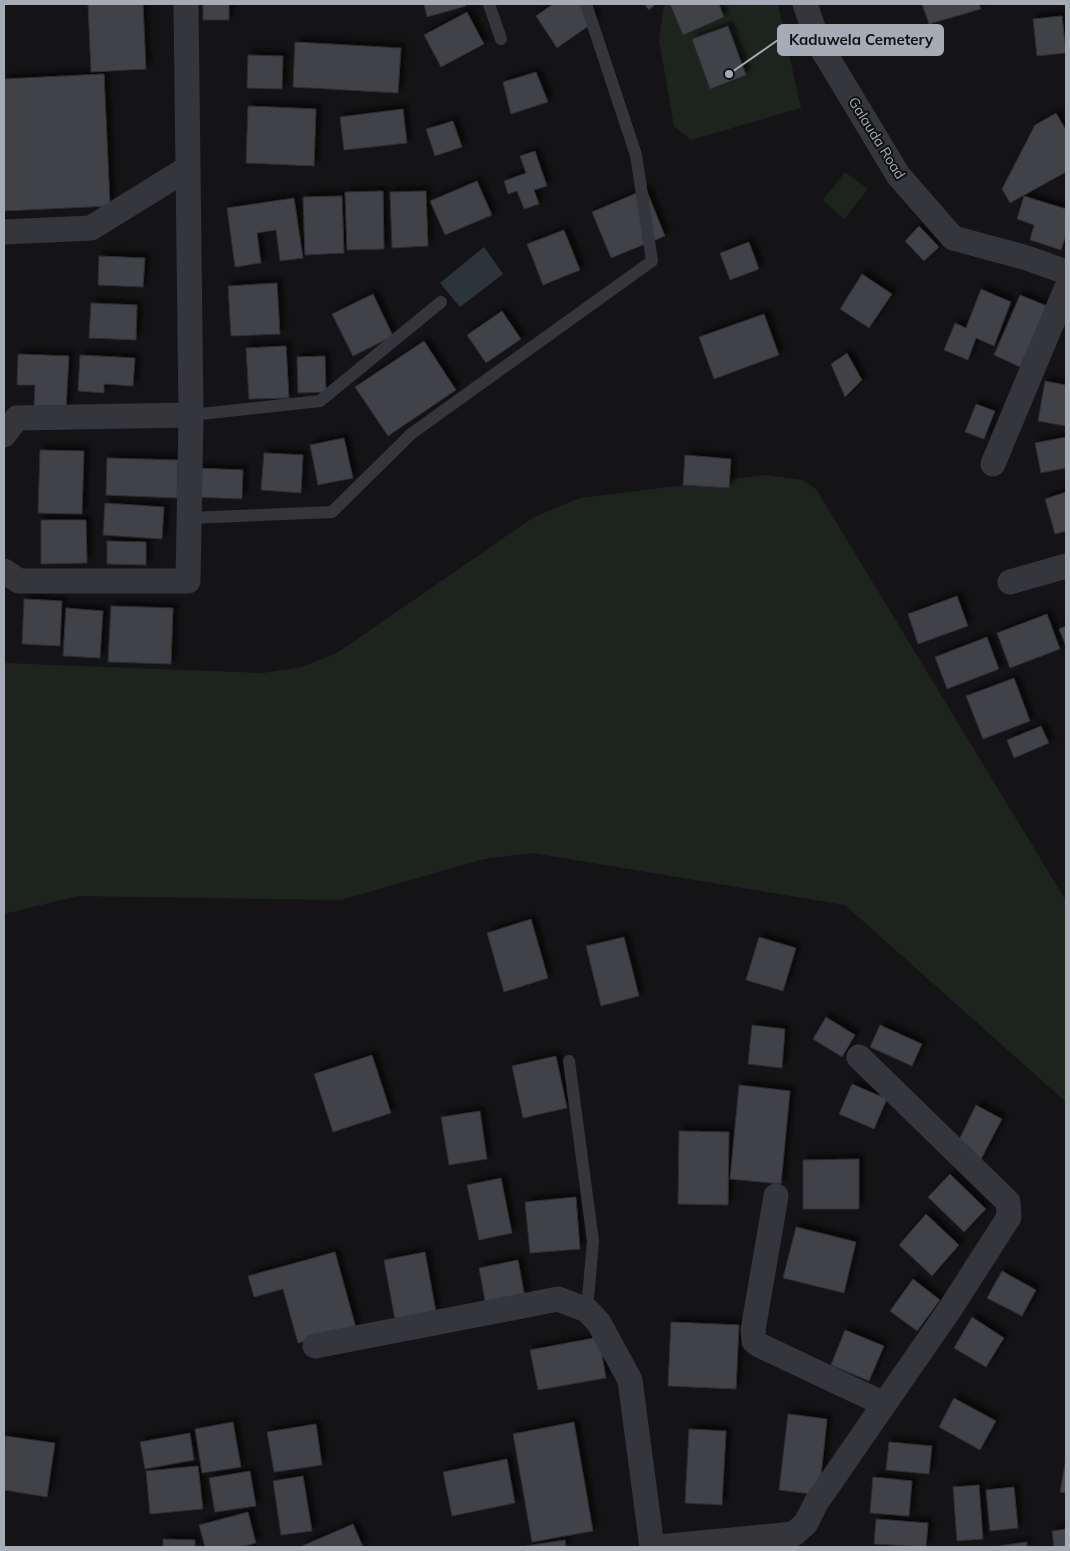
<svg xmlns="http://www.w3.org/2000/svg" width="1070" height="1551" viewBox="0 0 1070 1551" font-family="Mulish,sans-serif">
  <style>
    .green { fill: #1d241d }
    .water { fill: #2b3439 }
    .building { fill: #404246; stroke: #2e2e32; filter: url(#shadow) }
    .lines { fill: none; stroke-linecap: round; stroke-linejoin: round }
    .service { stroke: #35363b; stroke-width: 12 }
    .minor { stroke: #35363b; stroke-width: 25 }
    .labels { text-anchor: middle; stroke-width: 4; stroke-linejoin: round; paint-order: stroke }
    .street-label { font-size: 14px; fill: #a6acb6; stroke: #0f0f11 }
    .leader { fill: none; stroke: #a6acb6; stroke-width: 2 }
    .callout-dot { fill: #a6acb6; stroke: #0f0f11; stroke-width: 2 }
    .callout { fill: #a6acb6; stroke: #a6acb6; stroke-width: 2 }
    .callout-label { font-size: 15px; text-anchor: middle; font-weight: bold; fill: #111 }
  </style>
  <defs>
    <filter id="shadow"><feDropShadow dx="4.5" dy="-4.5" stdDeviation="2.5" flood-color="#0009"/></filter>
  </defs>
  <rect width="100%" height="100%" fill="#141416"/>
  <path class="green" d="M664,4H778L801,108L691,140L674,126L659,40Z
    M845,172L868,189L844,219L823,200Z
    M767,475L802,480L816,489L1066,901V1102L845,905L533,853L484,859L341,900L78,896L4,914V663L263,673L302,667L337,653L534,517L580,498Z"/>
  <path class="water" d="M484,247L503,274L460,307L440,283Z"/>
  <path class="building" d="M88,4H143L146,69L91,72Z
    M203,4H229V20H203Z
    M424,4H465L466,6L427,17Z
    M553,4H586L597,20L557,48L536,16Z
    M644,4H656L649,10Z
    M670,4H719L724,17L683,35Z
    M922,4H979L981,9L929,24Z
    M467,12L484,44L441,67L424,35Z
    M1062,16L1066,53L1037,56L1033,19Z
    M728,26L746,75L710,89L692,39Z
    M295,42L401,48L398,93L293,87Z
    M248,55L283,56L282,89L247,88Z
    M536,72L548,102L511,114L503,82Z
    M104,74L110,206L4,211V79Z
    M248,106L316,109L314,166L246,163Z
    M403,109L407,143L344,150L340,117Z
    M1056,113L1066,130V172L1010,203L1002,189L1035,125Z
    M453,121L462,147L435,156L426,129Z
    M535,151L547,186L534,190L539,204L524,209L517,191L508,194L504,181L526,173L520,156Z
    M477,181L492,215L445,235L430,201Z
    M646,189L665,236L611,258L592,212Z
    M383,191L384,249L347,250L345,192Z
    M426,191L428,246L392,248L390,192Z
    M342,196L344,253L305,255L303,197Z
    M1024,196L1066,209V235L1061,250L1030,240L1034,225L1017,219Z
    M294,198L303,258L280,261L276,230L257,233L261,263L235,267L227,208Z
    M919,226L939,247L924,261L905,241Z
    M564,230L580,270L543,285L527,244Z
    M749,242L759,269L730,280L720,253Z
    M99,256L145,258L143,287L98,285Z
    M862,274L892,294L869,328L840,309Z
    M277,283L280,334L231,336L228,286Z
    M981,289L1011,302L994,346L976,338L968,360L944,350L955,323L966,328Z
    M373,294L393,336L353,356L332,314Z
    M1020,295L1047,306L1020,367L994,355Z
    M91,303L137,305L136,340L89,338Z
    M502,311L521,339L486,363L467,335Z
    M764,314L779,355L714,379L699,337Z
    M424,341L456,390L388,436L355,387Z
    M286,346L289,398L249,399L246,348Z
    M847,353L862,380L845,397L831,364Z
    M18,354L69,356L66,408L34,407L35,385H17Z
    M80,355L135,358L133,386L104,384V393L78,391Z
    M325,356L326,392L298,393L297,357Z
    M1045,381L1066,385V426L1038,421Z
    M976,404L995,411L984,439L965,432Z
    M1066,437V468L1041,473L1035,443Z
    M344,438L353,478L318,485L310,445Z
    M40,450L84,451L82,514L38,513Z
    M264,453L303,455L301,493L261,490Z
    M685,455L731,459L729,488L683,485Z
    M107,458L178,460L177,498L106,495Z
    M197,468L243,470L242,499L195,497Z
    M1066,492V531L1055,534L1045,499Z
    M105,503L164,507L162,539L103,535Z
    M41,520H86L87,563L41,564Z
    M107,541L146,542V565L107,564Z
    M957,596L968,626L918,644L908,614Z
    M24,599L62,601L60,646L22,644Z
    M111,606L173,608L171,664L108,662Z
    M66,608L103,611L100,658L63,656Z
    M1047,614L1060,649L1010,668L997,633Z
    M1066,626V646L1059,629Z
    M987,637L999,669L947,689L935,657Z
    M1014,678L1030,721L983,739L966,696Z
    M1041,726L1049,743L1014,758L1007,740Z
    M531,919L548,978L504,992L487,933Z
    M624,937L639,996L601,1006L586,946Z
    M759,937L796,948L783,991L746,980Z
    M826,1017L855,1035L842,1057L813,1039Z
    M752,1025L785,1029L782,1068L748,1064Z
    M880,1025L922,1044L912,1066L870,1047Z
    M372,1055L391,1113L333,1132L314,1074Z
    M556,1056L567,1108L523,1118L512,1066Z
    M852,1084L887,1099L874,1129L839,1114Z
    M739,1085L790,1091L781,1184L730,1179Z
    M976,1105L1002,1119L980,1161L955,1148Z
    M480,1111L487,1159L449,1165L441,1117Z
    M679,1131L729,1132L728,1205L678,1204Z
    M859,1159V1209H803V1160Z
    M950,1174L986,1209L964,1232L928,1197Z
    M501,1178L512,1233L479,1240L467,1185Z
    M576,1197L580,1249L530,1253L525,1202Z
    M926,1214L959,1245L932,1276L899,1245Z
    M796,1227L856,1242L844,1293L783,1278Z
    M335,1252L356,1328L298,1343L283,1289L254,1297L248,1276Z
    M425,1252L436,1312L395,1320L384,1260Z
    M518,1260L525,1298L486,1306L479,1268Z
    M1002,1271L1036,1290L1022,1316L987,1298Z
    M913,1279L940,1300L917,1331L890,1311Z
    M972,1317L1004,1338L986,1367L954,1348Z
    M671,1322L739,1325L736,1389L668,1386Z
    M845,1330L884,1346L869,1381L831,1365Z
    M599,1337L606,1378L538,1390L530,1350Z
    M954,1398L996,1421L980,1450L939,1427Z
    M788,1414L827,1419L819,1495L779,1490Z
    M233,1422L241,1467L202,1473L195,1429Z
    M574,1422L593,1531L532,1542L513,1434Z
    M316,1424L322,1465L274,1472L267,1432Z
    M689,1429L726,1431L722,1505L685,1503Z
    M190,1433L194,1460L145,1469L140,1442Z
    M5,1436L55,1443L47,1497L4,1490Z
    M889,1442L932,1446L929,1474L886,1470Z
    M1066,1458V1493L1060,1492Z
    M507,1459L515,1503L452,1516L443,1472Z
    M198,1466L203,1509L150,1514L146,1471Z
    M250,1471L256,1506L215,1512L209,1478Z
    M303,1476L312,1531L281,1535L273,1481Z
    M873,1477L912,1481L909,1516L870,1513Z
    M979,1485L983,1539L957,1541L953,1487Z
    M1014,1487L1018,1528L990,1531L986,1490Z
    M248,1512L256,1543L240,1547H205L199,1525Z
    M876,1519L928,1523L926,1547L874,1544Z
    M353,1524L363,1547H302V1546Z
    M1066,1529V1547H1054L1052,1531Z
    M163,1539L195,1540V1547H163Z
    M565,1540L566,1547H525V1546Z
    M1027,1542V1547H992Z"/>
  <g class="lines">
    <path class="service" d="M489,4L501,39
      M191,415L320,401L441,302
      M188,518L332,512L411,434L652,261L636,155L586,4
      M569,1061L593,1241L587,1310"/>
    <path class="minor" d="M805,4L818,42L898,175L953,238L1027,258L1066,272
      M4,232L91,228L188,168
      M4,435L17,418L191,415
      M993,464L1066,289
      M4,571L19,581H188L191,415L186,4
      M1010,582L1066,566
      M776,1196L753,1330L754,1341L759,1345L884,1404
      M315,1346L558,1299L587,1310L599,1323L630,1380L652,1547
      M659,1547L794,1534L806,1523L816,1503L950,1309L1009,1217L1008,1202L859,1057"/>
  </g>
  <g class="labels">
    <g class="street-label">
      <text transform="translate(877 138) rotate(58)" y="5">Galauda Road</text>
    </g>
  </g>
  <path class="leader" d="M729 74L778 40"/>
  <circle class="callout-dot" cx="729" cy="74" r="5"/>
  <rect class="callout" x="778" y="25" width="165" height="30" rx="5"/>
  <g class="callout-label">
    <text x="861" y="45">Kaduwela Cemetery</text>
  </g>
  <rect width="1070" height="1551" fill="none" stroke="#a6acb6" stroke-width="10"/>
</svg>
